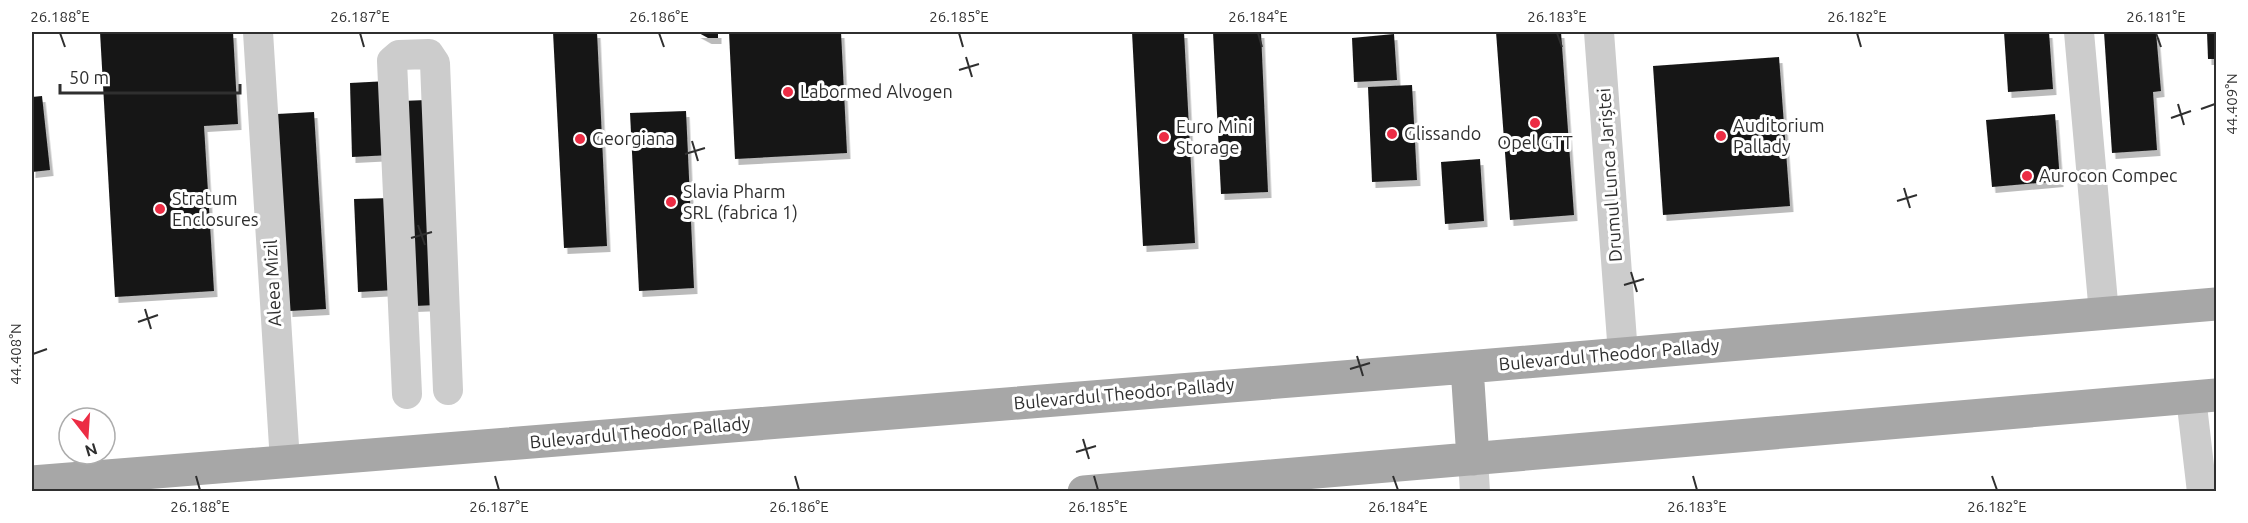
<svg xmlns="http://www.w3.org/2000/svg" width="2248" height="523" viewBox="0 0 2248 523" font-family="Ubuntu,sans-serif">
  <style>
    .building { fill: #161616; filter: url(#shadow) }
    .lines { fill: none; stroke-linecap: round; stroke-linejoin: round }
    .minor { stroke: #ccc; stroke-width: 30 }
    .major { stroke: #a7a7a7; stroke-width: 33 }
    .ticks { fill: none; stroke: #2f2f2f; stroke-width: 2 }
    .poi-dot { fill: #ec2c44; stroke: #fff; stroke-width: 2 }
    .labels { text-anchor: middle; stroke-width: 6; stroke-linejoin: round; paint-order: stroke }
    .poi-label { font-size: 18px; fill: #2f2f2f; stroke: #fff; text-anchor: start }
    .street-label { font-size: 18px; fill: #2f2f2f; stroke: #fff }
    .neatline { fill: none; stroke: #2f2f2f; stroke-width: 2 }
    .ticks-label { font-size: 15px; text-anchor: middle; fill: #2f2f2f }
  </style>
  <defs>
    <filter id="shadow"><feDropShadow dx="3.5" dy="6" stdDeviation="0" flood-color="#0004"/></filter>
  </defs>
  <rect width="100%" height="100%" fill="#fff"/>
  <path class="building" d="M100,32H233L238,124L204,126L214,291L115,297Z
    M553,32H597L607,246L564,248Z
    M697,32H718V38H708Z
    M729,32H841L847,153L735,159Z
    M1132,32H1184L1195,243L1143,246Z
    M1213,32H1261L1268,192L1221,194Z
    M1496,32H1561L1574,215L1510,220Z
    M2004,32H2049L2053,89L2008,92Z
    M2104,32H2156L2161,91L2153,92L2157,150L2112,153Z
    M2207,32H2216V59H2208Z
    M1394,34L1397,80L1354,82L1352,38Z
    M1779,57L1790,206L1663,215L1653,66Z
    M388,81L391,155L352,157L350,83Z
    M1412,85L1417,180L1372,182L1368,87Z
    M42,96L50,170L32,172V97Z
    M427,100L438,305L413,306L401,101Z
    M686,111L694,288L639,291L630,113Z
    M314,112L326,309L289,311L277,114Z
    M2055,114L2060,181L1992,187L1986,120Z
    M1480,159L1484,221L1445,224L1441,162Z
    M392,198L395,290L358,292L354,199Z"/>
  <g class="lines">
    <path class="minor" d="M258,32L285,462
      M1599,32L1623,354
      M2079,32L2104,314
      M407,394L392,61L399,55L429,54L435,63L448,390
      M2191,397L2202,492
      M1473,459L1475,492"/>
    <path class="major" d="M1467,367L1473,459
      M32,482L1467,367L2216,304
      M1084,492L2216,395"/>
  </g>
  <path class="ticks" d="M60,33L65,47M360,33L364,47M659,33L664,47M959,33L963,47M1258,33L1262,47M1557,33L1562,47M1857,33L1861,47M2156,33L2161,47M966,57L972,77M959,70L979,64M2178,104L2184,125M2201,109L2215,104M2171,118L2191,111M692,141L698,161M685,154L705,148M1904,188L1910,208M1897,201L1917,195M418,225L425,245M411,238L432,232M1631,272L1637,292M1624,285L1644,279M145,309L151,329M138,322L158,315M33,354L47,349M1357,356L1363,376M1350,369L1370,363M1083,439L1089,459M1076,452L1096,446M196,476L200,490M495,476L499,490M795,476L799,490M1094,476L1098,490M1393,476L1398,490M1693,476L1697,490M1992,476L1997,490"/>
  <g class="poi-dot">
    <circle cx="788" cy="92" r="6"/>
    <circle cx="1535" cy="123" r="6"/>
    <circle cx="1392" cy="134" r="6"/>
    <circle cx="1721" cy="136" r="6"/>
    <circle cx="1164" cy="137" r="6"/>
    <circle cx="580" cy="139" r="6"/>
    <circle cx="2027" cy="176" r="6"/>
    <circle cx="671" cy="202" r="6"/>
    <circle cx="160" cy="209" r="6"/>
  </g>
  <g class="labels">
    <g class="poi-label">
      <text x="800" y="98">Labormed Alvogen</text>
      <text x="1733" y="132">Auditorium<tspan x="1733" dy="21">Pallady</tspan></text>
      <text x="1176" y="133">Euro Mini<tspan x="1176" dy="21">Storage</tspan></text>
      <text x="1404" y="140">Glissando</text>
      <text x="592" y="145">Georgiana</text>
      <text x="1535" y="149" text-anchor="middle">Opel GTT</text>
      <text x="2039" y="182">Aurocon Compec</text>
      <text x="683" y="198">Slavia Pharm<tspan x="683" dy="21">SRL (fabrica 1)</tspan></text>
      <text x="172" y="205">Stratum<tspan x="172" dy="21">Enclosures</tspan></text>
    </g>
    <g class="street-label">
      <text transform="translate(1610 175) rotate(-94)" y="6">Drumul Lunca Jariștei</text>
      <text transform="translate(273 283) rotate(-93)" y="6">Aleea Mizil</text>
      <text transform="translate(1609 355) rotate(-5)" y="6">Bulevardul Theodor Pallady</text>
      <text transform="translate(1124 394) rotate(-5)" y="6">Bulevardul Theodor Pallady</text>
      <text transform="translate(640 433) rotate(-5)" y="6">Bulevardul Theodor Pallady</text>
    </g>
  </g>
  <rect width="2248" height="523" fill="none" stroke="#ffffff" stroke-width="66"/>
  <g transform="translate(87 436) rotate(163)"><circle r="28" fill="#ffffff" stroke="#acacac" stroke-width="1.5"/>
  <path d="M0-4.5L10 22L0 15L-10 22Z" fill="#ec2c44"/>
  <text y="-9" font-size="16" font-weight="bold" text-anchor="middle" fill="#2f2f2f">N</text>
  </g>
  <path d="M60 84v9h180v-9" fill="none" stroke="#2f2f2f" stroke-width="3"/>
  <text x="69" y="84" font-size="18" fill="#2f2f2f" stroke="#ffffff" stroke-width="4.5" paint-order="stroke">50 m</text>
  <rect x="33" y="33" width="2182" height="457" class="neatline"/>
  <g class="ticks-label">
    <text x="60" y="22">26.188°E</text>
    <text x="360" y="22">26.187°E</text>
    <text x="659" y="22">26.186°E</text>
    <text x="959" y="22">26.185°E</text>
    <text x="1258" y="22">26.184°E</text>
    <text x="1557" y="22">26.183°E</text>
    <text x="1857" y="22">26.182°E</text>
    <text x="2156" y="22">26.181°E</text>
    <text transform="translate(2232 104) rotate(-90)" y="5">44.409°N</text>
    <text transform="translate(16 354) rotate(-90)" y="5">44.408°N</text>
    <text x="200" y="512">26.188°E</text>
    <text x="499" y="512">26.187°E</text>
    <text x="799" y="512">26.186°E</text>
    <text x="1098" y="512">26.185°E</text>
    <text x="1398" y="512">26.184°E</text>
    <text x="1697" y="512">26.183°E</text>
    <text x="1997" y="512">26.182°E</text>
  </g>
</svg>
